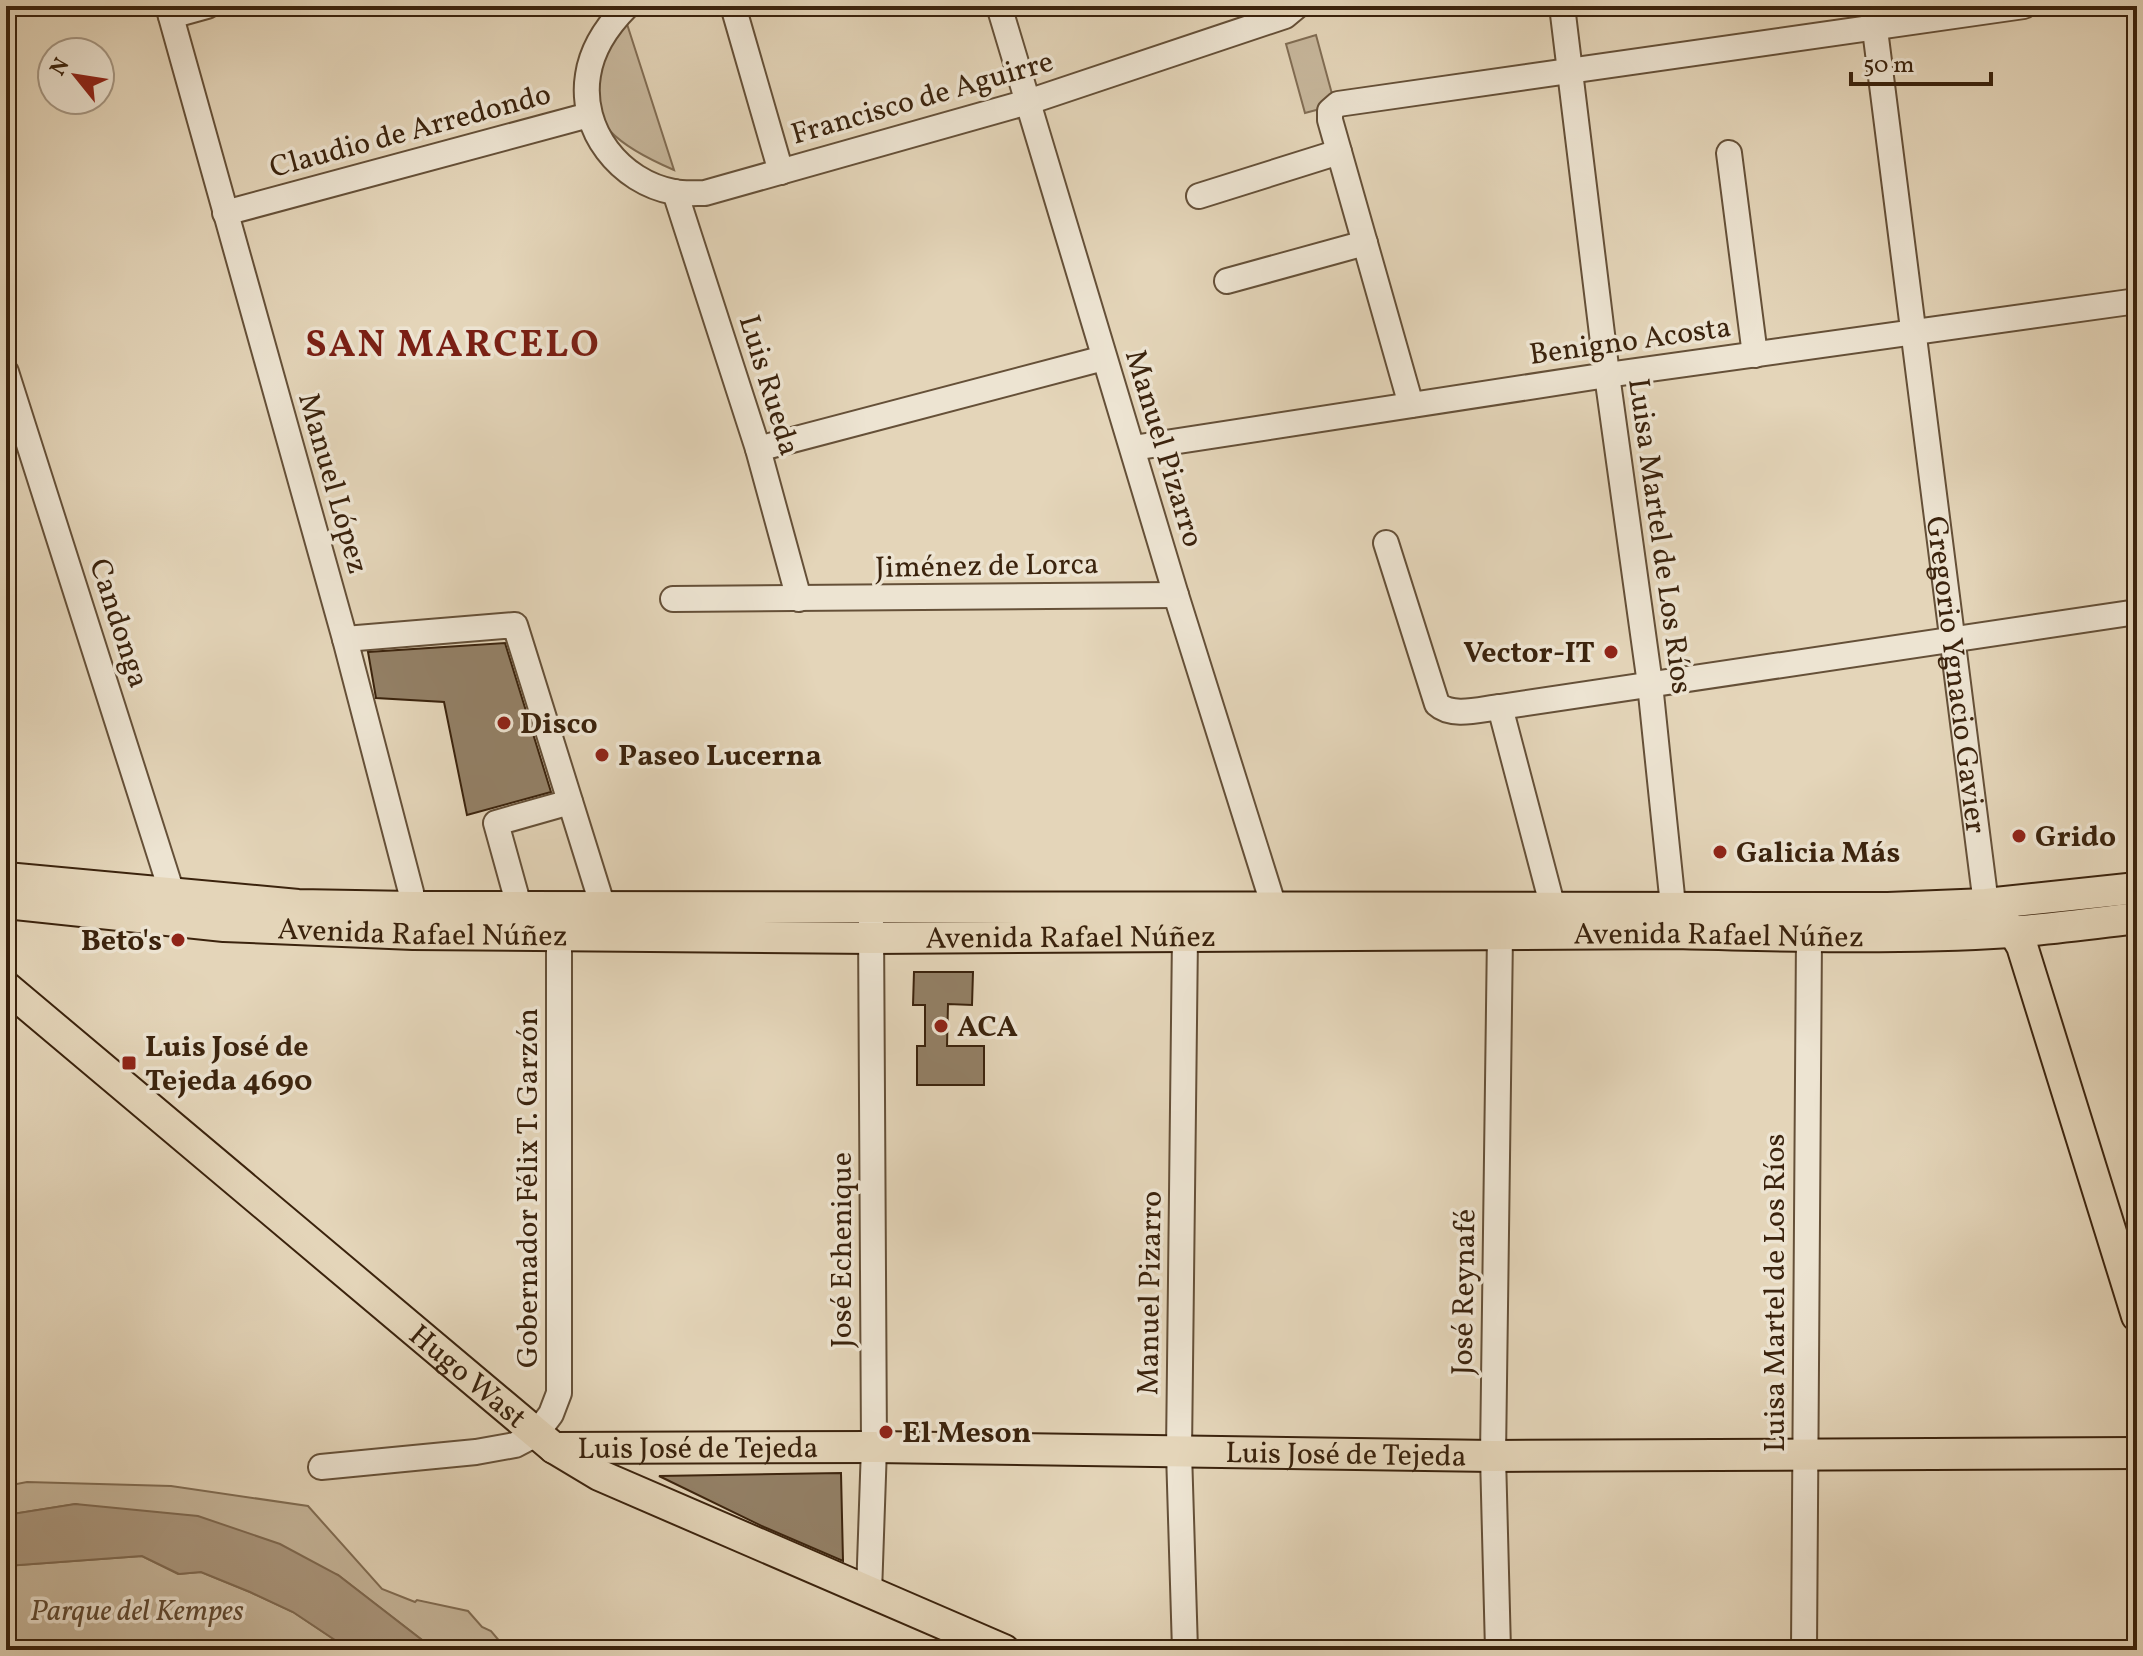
<svg xmlns="http://www.w3.org/2000/svg" width="2143" height="1656" viewBox="0 0 2143 1656" font-family="Vollkorn,serif">
  <style>
    .green { fill: #c7b79c; stroke: #816d54; stroke-width: 2 }
    .water { fill: #ab987f; stroke: #7e6951; stroke-width: 2 }
    .building { fill: #938066; stroke: #3b230d; stroke-width: 2 }
    .lines { fill: none; stroke-linecap: round; stroke-linejoin: round }
    .minor-casing { stroke: #655038; stroke-width: 28 }
    .major-casing { stroke: #3b230d; stroke-width: 34 }
    .path { stroke: #3b230d; stroke-width: 3; stroke-dasharray: 6 4; stroke-linecap: butt }
    .minor { stroke: #ede4d2; stroke-width: 24 }
    .major { stroke: #e4d5b9; stroke-width: 30 }
    .poi-dot { fill: #8f2418; stroke: #ede4d2; stroke-width: 3 }
    .labels { text-anchor: middle; stroke-width: 7; stroke-linejoin: round; paint-order: stroke }
    .street-label { font-size: 30px; fill: #3b230d; stroke: #ede4d2 }
    .poi-label { font-size: 30px; font-weight: bold; fill: #3b230d; stroke: #ede4d2; text-anchor: start }
    .park-label { font-size: 30px; font-style: italic; fill: #5e4831; stroke: #ede4d2 }
    .district-label { font-size: 38px; font-weight: bold; letter-spacing: 2px; fill: #7a1f14; stroke: #ede4d2 }
  </style>
  <rect width="100%" height="100%" fill="#e4d5b9"/>
  <filter id="stains"><feTurbulence type="fractalNoise" baseFrequency=".0025" numOctaves="4"/><feColorMatrix values="0 0 0 0 .2 0 0 0 0 .09 0 0 0 0 .02 0 0 0 .5 -.17"/></filter>
  <radialGradient id="worn" r=".72"><stop offset=".6" stop-color="#630" stop-opacity="0"/><stop offset="1" stop-color="#630" stop-opacity=".3"/></radialGradient>
  <path class="green" d="M627,24L674,170C653,161 626,148 610,131C583,103 603,48 627,24Z
    M1316,35L1335,105L1305,113L1286,44Z
    M27,1482L171,1486L308,1506L382,1589L415,1602L417,1600L468,1611L482,1627L491,1631L507,1650H435L338,1575L76,1504L6,1515V1486Z
    M142,1556L178,1574L201,1572L250,1592L293,1612L350,1650H6V1566Z"/>
  <path class="water" d="M75,1504L198,1516L280,1544L338,1575L435,1650H350L293,1612L250,1592L201,1572L179,1574L142,1556L6,1566V1515Z"/>
  <path class="building" d="M505,643L551,792L467,815L444,702L376,698L368,652Z
    M914,972H973L972,1005L948,1004L947,1046H984V1085H917V1046H925V1005H913Z
    M841,1473L843,1561L764,1527L659,1476Z"/>
  <g class="lines">
    <defs>
      <g id="minor">
        <path d="M168,6L345,639L411,892L413,923"/>
        <path d="M627,6C608,25 592,48 588,75C579,130 620,182 674,192C684,194 695,193 705,193L1028,102L1285,16L1297,6"/>
        <path d="M733,6L781,172"/>
        <path d="M999,6L1176,595L1274,907"/>
        <path d="M1562,6L1607,375L1650,684L1675,925"/>
        <path id="s1" d="M1872,6L1986,904"/>
        <path d="M171,16L207,6"/>
        <path d="M1729,153L1755,355"/>
        <path d="M675,192L758,449L799,599"/>
        <path d="M1199,196L1339,152"/>
        <path d="M225,213L589,115"/>
        <path d="M1227,281L1365,243"/>
        <path d="M6,372L172,893"/>
        <path d="M1411,405L1330,120V111L1338,104L2024,6"/>
        <path d="M1133,448L1607,375L2137,301"/>
        <path d="M758,449L1104,358"/>
        <path d="M1386,543L1437,704C1452,718 1481,709 1500,707L2137,612"/>
        <path d="M673,599L1176,595"/>
        <path d="M345,639L515,625L603,907"/>
        <path d="M1500,707L1553,908"/>
        <path d="M519,906L496,823L570,802"/>
        <path d="M321,1467L476,1452L515,1445L536,1434L551,1414L559,1393V936"/>
        <path d="M869,1593L874,1447L871,923"/>
        <path d="M1185,1650L1179,1452L1185,936"/>
        <path d="M1498,1650L1493,1456L1500,934"/>
        <path d="M1804,1650L1809,936"/>
      </g>
      <g id="major">
        <path d="M6,878L298,905L413,907L1888,908L1986,904L2137,888"/>
        <path id="s2" d="M6,903L224,926L413,934L872,938L1676,933C1787,936 1899,939 2010,932C2052,929 2095,923 2137,918"/>
        <path d="M2001,920L2013,931L2022,946L2137,1316"/>
        <path id="s3" d="M6,987L554,1448L599,1475L1004,1650"/>
        <path id="s4" d="M554,1448L874,1447L1493,1456L2137,1453"/>
      </g>
    </defs>
    <use href="#minor" class="minor-casing"/>
    <use href="#major" class="major-casing"/>
    <path class="path" d="M113,1650L118,1644L126,1643L162,1650"/>
    <use href="#minor" class="minor"/>
    <use href="#major" class="major"/>
  </g>
  <g class="poi-dot">
    <circle cx="1611" cy="652" r="8"/>
    <circle cx="504" cy="723" r="8"/>
    <circle cx="602" cy="755" r="8"/>
    <circle cx="2019" cy="836" r="8"/>
    <circle cx="1720" cy="852" r="8"/>
    <circle cx="178" cy="940" r="8"/>
    <circle cx="941" cy="1026" r="8"/>
    <rect x="121" y="1055" width="16" height="16" rx="4"/>
    <circle cx="886" cy="1432" r="8"/>
  </g>
  <g class="labels">
    <g class="street-label">
      <text transform="translate(922 97) rotate(-16)" y="10">Francisco de Aguirre</text>
      <text transform="translate(410 130) rotate(-15)" y="10">Claudio de Arredondo</text>
      <text transform="translate(1630 340) rotate(-8)" y="10">Benigno Acosta</text>
      <text transform="translate(770 385) rotate(73)" y="10">Luis Rueda</text>
      <text transform="translate(1165 448) rotate(73)" y="10">Manuel Pizarro</text>
      <text transform="translate(334 483) rotate(74)" y="10">Manuel López</text>
      <text transform="translate(1661 536) rotate(82)" y="10">Luisa Martel de Los Ríos</text>
      <text transform="translate(987 565) rotate(-1)" y="10">Jiménez de Lorca</text>
      <text transform="translate(120 623) rotate(72)" y="10">Candonga</text>
      <text dy="10" stroke="none"><textPath href="#s1" startOffset="674">Gregorio Ygnacio Gavier</textPath></text>
      <text dy="10" stroke="none"><textPath href="#s2" startOffset="418">Avenida Rafael Núñez</textPath></text>
      <text dy="10" stroke="none"><textPath href="#s2" startOffset="1714">Avenida Rafael Núñez</textPath></text>
      <text dy="10" stroke="none"><textPath href="#s2" startOffset="1066">Avenida Rafael Núñez</textPath></text>
      <text transform="translate(527 1188) rotate(-90)" y="10">Gobernador Félix T. Garzón</text>
      <text transform="translate(841 1250) rotate(-90)" y="10">José Echenique</text>
      <text transform="translate(1463 1292) rotate(-89)" y="10">José Reynafé</text>
      <text transform="translate(1149 1293) rotate(-89)" y="10">Manuel Pizarro</text>
      <text transform="translate(1774 1293) rotate(-90)" y="10">Luisa Martel de Los Ríos</text>
      <text dy="10" stroke="none"><textPath href="#s3" startOffset="604">Hugo Wast</textPath></text>
      <text dy="10" stroke="none"><textPath href="#s4" startOffset="144">Luis José de Tejeda</textPath></text>
      <text dy="10" stroke="none"><textPath href="#s4" startOffset="792">Luis José de Tejeda</textPath></text>
    </g>
    <g class="poi-label">
      <text x="1595" y="662" text-anchor="end">Vector-IT</text>
      <text x="520" y="733">Disco</text>
      <text x="618" y="765">Paseo Lucerna</text>
      <text x="2035" y="846">Grido</text>
      <text x="1736" y="862">Galicia Más</text>
      <text x="162" y="950" text-anchor="end">Beto's</text>
      <text x="957" y="1036">ACA</text>
      <text x="145" y="1056">Luis José de<tspan x="145" dy="34">Tejeda 4690</tspan></text>
      <text x="902" y="1442">El Meson</text>
    </g>
    <g class="park-label">
      <text x="137" y="1620">Parque del Kempes</text>
    </g>
    <g class="district-label">
      <text x="453" y="356">SAN MARCELO</text>
    </g>
  </g>
  <rect width="2143" height="1656" fill="none" stroke="#e4d5b9" stroke-width="32"/>
  <rect x="8" y="8" width="2127" height="1640" fill="none" stroke="#3b230d" stroke-width="4"/>
  <rect x="16" y="16" width="2111" height="1624" fill="none" stroke="#3b230d" stroke-width="2"/>
  <g transform="translate(76 76) rotate(300)"><circle r="38" fill="#ede4d2" stroke="#a69783" stroke-width="2"/>
  <path d="M0-6L14 30L0 20L-14 30Z" fill="#8f2418"/>
  <text y="-12" font-size="22" font-weight="bold" text-anchor="middle" fill="#3b230d">N</text>
  </g>
  <path d="M1851 72v12h140v-12" fill="none" stroke="#3b230d" stroke-width="4"/>
  <text x="1863" y="72" font-size="24" fill="#3b230d" stroke="#ede4d2" stroke-width="6" paint-order="stroke">50 m</text>
  <rect width="100%" height="100%" filter="url(#stains)"/>
  <rect width="100%" height="100%" fill="url(#worn)"/>
</svg>
